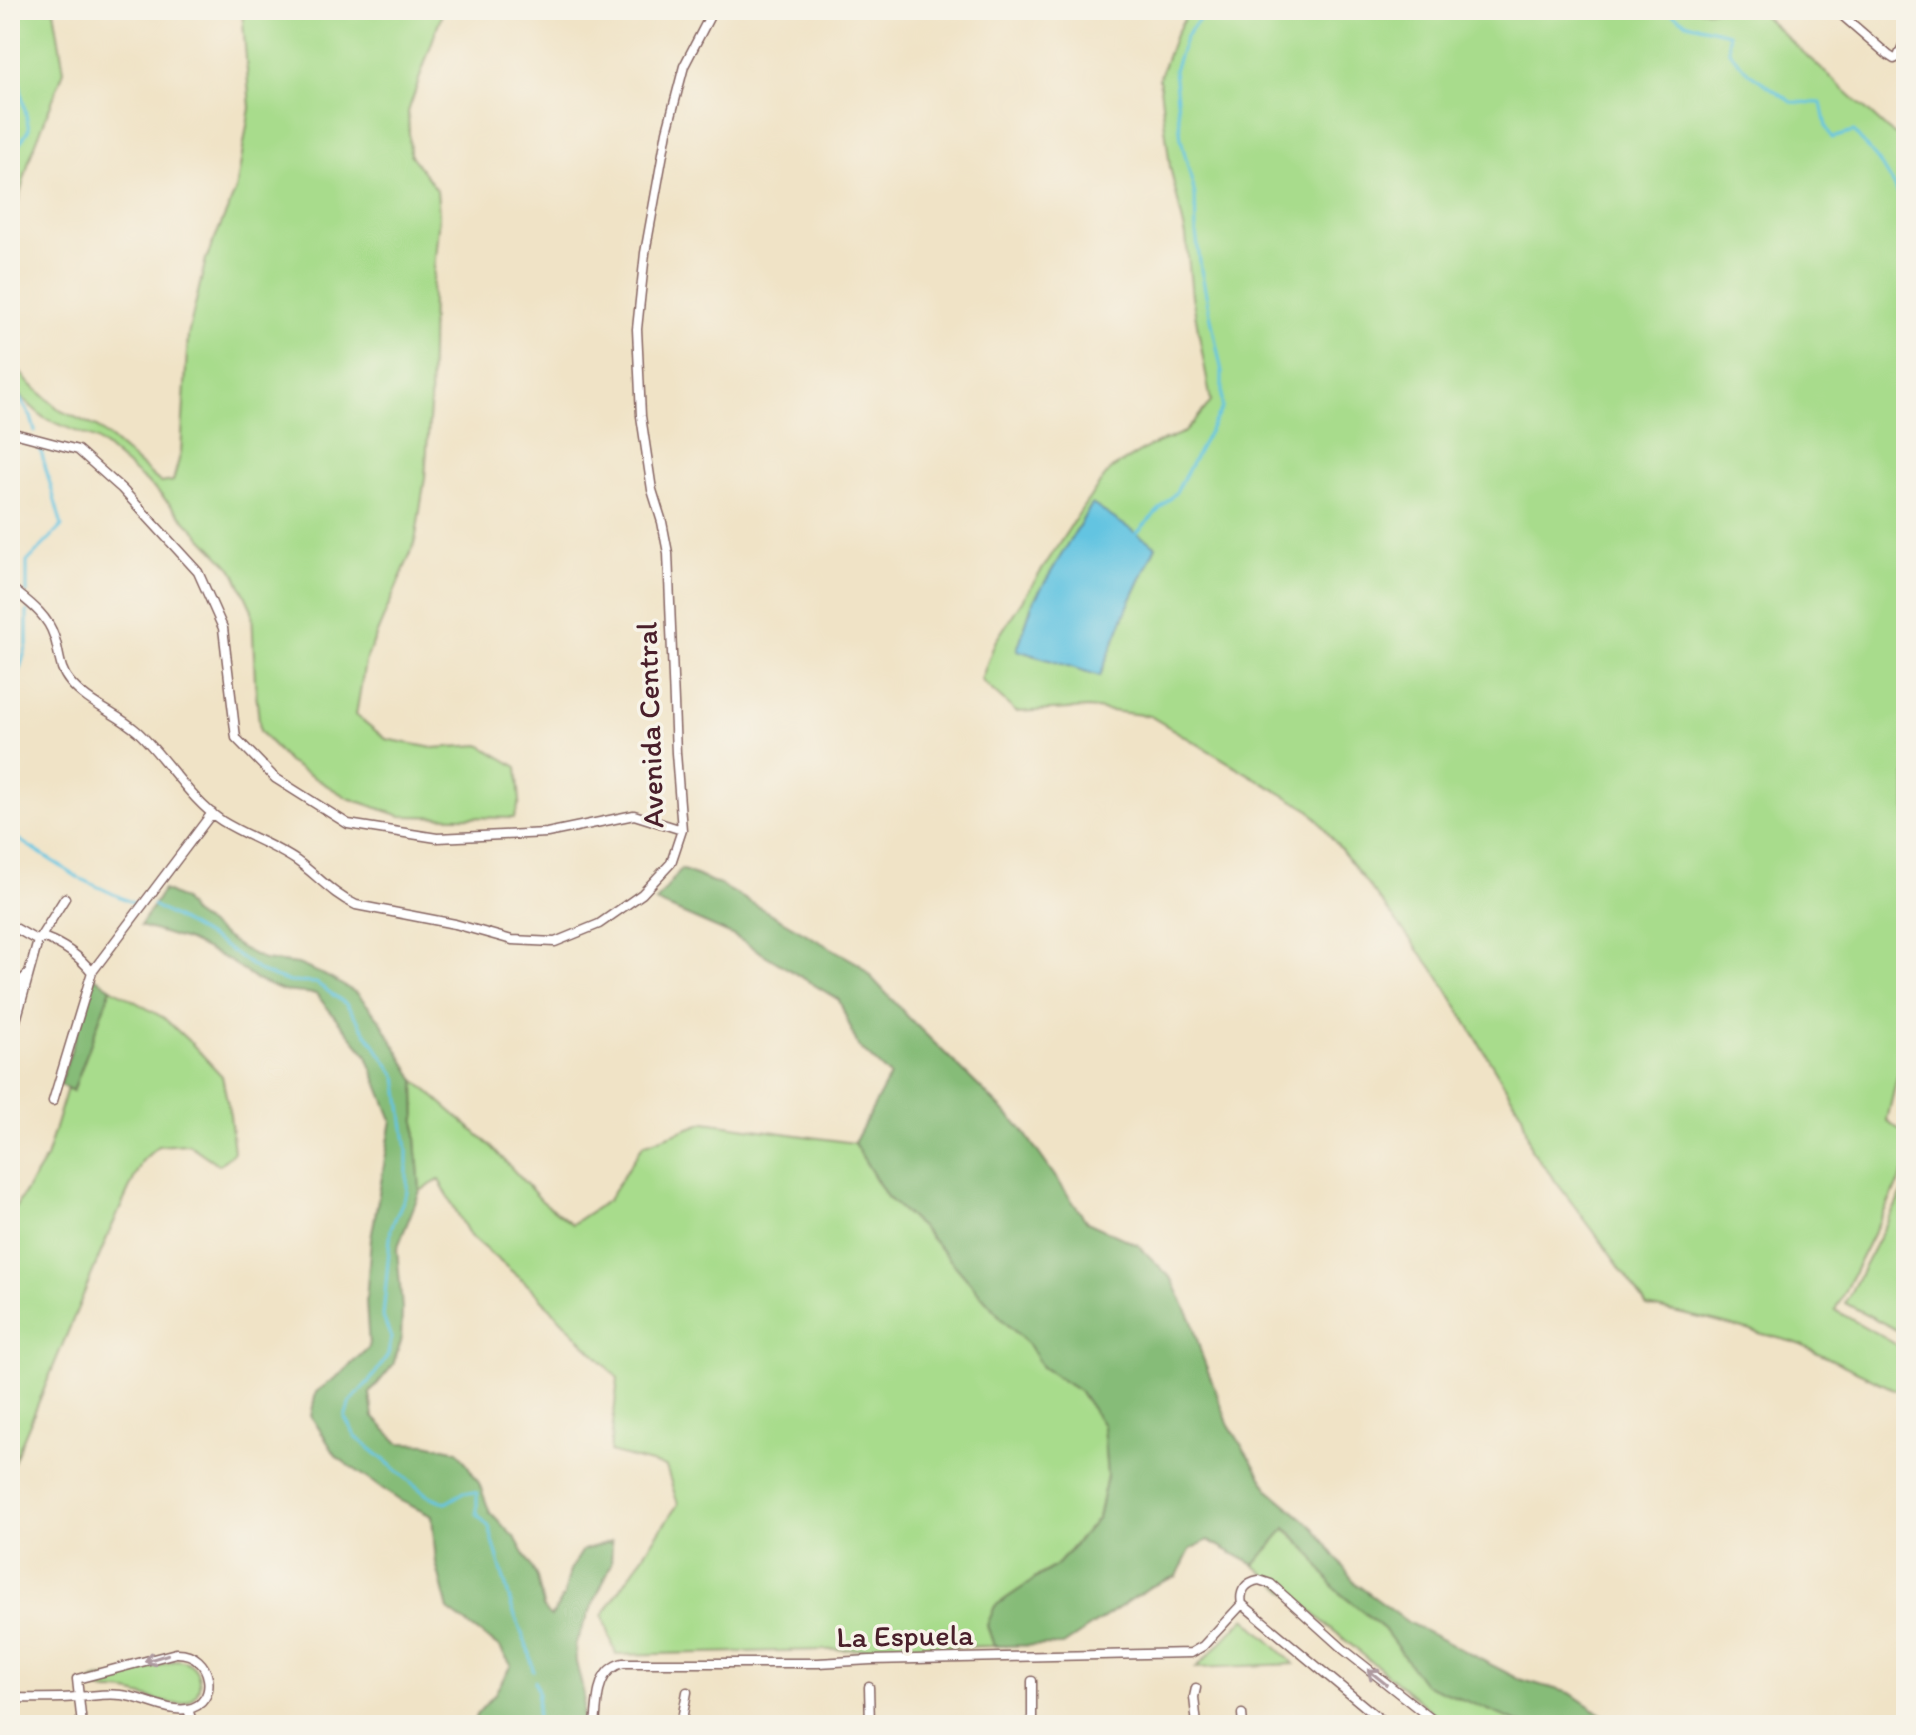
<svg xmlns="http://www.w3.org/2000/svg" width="1916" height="1735" viewBox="0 0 1916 1735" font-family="Itim,sans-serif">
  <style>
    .green { fill: #a8dc8c; stroke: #797e5c; stroke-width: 2 }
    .forest { fill: #86bc78; stroke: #686e52; stroke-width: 2 }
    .water { fill: #63c4e1; stroke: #567286; stroke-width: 2 }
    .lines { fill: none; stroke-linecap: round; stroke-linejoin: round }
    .stream { stroke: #63c4e1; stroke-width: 3 }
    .street-casing { stroke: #846461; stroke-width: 11 }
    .street { stroke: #fff; stroke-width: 8 }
    .oneway { stroke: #ae9aa0 }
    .labels { text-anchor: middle; stroke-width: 7; stroke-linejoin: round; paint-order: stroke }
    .street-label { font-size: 30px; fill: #4a1f2b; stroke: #f7f3e8 }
  </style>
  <rect width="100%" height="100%" fill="#f7f3e8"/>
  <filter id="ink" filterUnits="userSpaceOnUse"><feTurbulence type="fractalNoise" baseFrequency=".0125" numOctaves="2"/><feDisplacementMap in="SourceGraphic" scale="16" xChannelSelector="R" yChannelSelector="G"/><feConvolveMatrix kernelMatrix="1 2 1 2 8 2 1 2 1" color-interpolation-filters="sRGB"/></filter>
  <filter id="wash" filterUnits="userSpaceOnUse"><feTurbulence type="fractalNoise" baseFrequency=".006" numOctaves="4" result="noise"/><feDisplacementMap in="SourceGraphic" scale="32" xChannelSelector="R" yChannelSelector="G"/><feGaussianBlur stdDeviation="1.8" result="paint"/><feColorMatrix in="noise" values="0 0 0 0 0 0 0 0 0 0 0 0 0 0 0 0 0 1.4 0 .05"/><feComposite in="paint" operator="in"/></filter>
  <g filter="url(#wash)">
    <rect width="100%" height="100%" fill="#f0e3c6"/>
    <path class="green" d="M10,10H54L64,71L30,158L10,230Z
      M242,10H443L408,112L410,154L437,190L439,215L432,292L430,407L425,478L415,543L365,662L356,715L386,739L433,748L480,745L517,767L520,801L514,818L401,816L348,798L288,762L260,731L255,682L252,610L234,571L158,492L97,440L44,418L10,387V359L28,382L61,411L97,427L161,483L173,481L181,452L188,335L206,259L236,190L250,108Z
      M1189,10H1757L1888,130L1906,142V1060L1898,1073L1887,1120L1906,1135V1168L1835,1310L1906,1350V1395L1797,1343L1709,1320L1647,1306L1592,1229L1531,1149L1522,1114L1440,978L1311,811L1150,716L1088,708L1016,712L981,680L995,642L1085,504L1110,470L1150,446L1185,432L1211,402L1192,296L1186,236L1170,167L1159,79L1174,38Z
      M111,988L164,1018L193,1045L222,1076L230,1115L234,1152L219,1165L188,1144L158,1146L142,1161L109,1233L10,1471V1216L46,1158L67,1088L73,1091Z
      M415,1080L491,1146L542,1201L572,1224L608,1200L643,1145L705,1122L854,1143L887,1197L923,1229L1003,1320L1028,1344L1042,1367L1080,1392L1103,1425L1107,1476L1098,1518L1059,1563L1035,1578L987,1625L994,1646L616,1655L603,1615L678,1504L666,1467L610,1452L618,1378L528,1285L470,1236L439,1180L420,1191L416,1138Z
      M1906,1186V1335L1845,1303Z
      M1285,1528L1308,1550L1336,1590L1384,1629L1424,1683L1525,1725H1450L1446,1723L1254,1565Z
      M1245,1618L1294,1664L1196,1668Z
      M176,1660C203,1659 209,1699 181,1704C165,1706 142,1693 125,1692C114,1690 98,1693 90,1685C95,1676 102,1679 112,1678C134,1675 155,1667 176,1660Z"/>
    <path class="forest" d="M681,869L720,885L859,964L910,1019L1021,1128L1087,1222L1138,1245L1172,1279L1192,1321L1201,1353L1228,1423L1270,1491L1314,1528L1356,1584L1409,1623L1519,1679L1570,1693L1617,1725H1525L1424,1684L1384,1629L1336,1590L1308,1550L1286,1528L1254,1565L1208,1540L1190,1550L1177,1576L1150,1587L1063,1645L994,1646L987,1625L995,1606L1059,1563L1098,1518L1107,1476L1103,1425L1080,1392L1042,1367L1028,1344L1003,1320L923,1229L887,1197L854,1143L890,1076L858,1046L839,1000L732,935L656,902Z
      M163,890L182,899L193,914L241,948L264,960L298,964L326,976L358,994L380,1020L415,1080L416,1138L420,1191L397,1249L402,1309L401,1341L393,1365L370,1393L373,1417L399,1443L426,1444L458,1451L479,1483L490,1513L516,1539L537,1577L543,1607L551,1617L564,1596L570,1570L583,1550L612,1541L611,1565L575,1644L576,1662L584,1695L581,1725H473L476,1715L494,1695L511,1665L500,1648L448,1610L436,1563L432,1516L399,1500L337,1457L311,1416L316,1392L343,1372L369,1347L366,1300L371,1239L392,1120L366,1054L316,994L283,991L256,980L230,961L189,941L140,926Z
      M94,977L111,988L73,1091L60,1085Z"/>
    <path class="water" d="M1092,504L1156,546L1129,604L1100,676L1017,650L1033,602Z"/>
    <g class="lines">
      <path class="stream" d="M1666,10L1687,23L1728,33L1729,51L1749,73L1792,102L1821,103L1826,127L1832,138L1854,132L1878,160L1906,207
        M10,45L14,56L29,129L10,159
        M10,383L31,417L35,431
        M1135,535L1176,492L1222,408V372L1201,270L1196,233L1195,195L1181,139L1174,70L1186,36L1207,10
        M27,592V562L62,526L40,448
        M10,701L27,645V611
        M10,834L79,878L135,904
        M153,905L221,944L261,972L289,982L316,983L346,1004L397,1077L407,1150V1192L391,1228L383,1317L391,1338L388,1355L372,1378L350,1402L345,1418L356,1437L427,1495L446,1503L464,1492L477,1493V1514L489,1527L512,1608L530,1654L533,1671
        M535,1681L538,1692L536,1725"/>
    </g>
  </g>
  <g filter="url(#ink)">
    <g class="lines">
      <defs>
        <path id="street" d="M1836,10L1888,55L1894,59L1898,57L1906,38
          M10,432L78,450L122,489L198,572L223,628L236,738L275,778L348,824L437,838L547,833L634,815L682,830
          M10,587C27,601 47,614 54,636C60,652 58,668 70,682C88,704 117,713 138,732C166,758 191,801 222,821C246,836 274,845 297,861C318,876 332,894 356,905L455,924L512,940L555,942L599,924L642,894L671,863L682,830L676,753L668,553L662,522L652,490L641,416L637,329L645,253L667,131L684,66L713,10
          M10,925L38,941L45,938C64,945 79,956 92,972
          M10,1000L20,982L29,973
          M12,1035L38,941L65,898
          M53,1101L92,972L212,813
          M1032,1681V1725
          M869,1687L870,1725
          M1196,1688L1194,1697L1197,1725
          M10,1698C33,1698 56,1699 78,1697C93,1696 106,1693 121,1695C142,1697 167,1712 187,1709C220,1705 214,1652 176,1653L77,1679L82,1725
          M188,1709L193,1725
          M1242,1714L1243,1725
          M595,1725C598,1702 595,1670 623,1663H818L871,1660L1191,1653L1203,1646L1242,1604
          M681,1725L687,1692
          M1387,1725L1242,1604C1239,1591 1246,1582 1259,1580L1271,1584L1343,1649L1439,1725"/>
      </defs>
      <use href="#street" class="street-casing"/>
      <use href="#street" class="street"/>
    </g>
    <defs><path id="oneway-shaft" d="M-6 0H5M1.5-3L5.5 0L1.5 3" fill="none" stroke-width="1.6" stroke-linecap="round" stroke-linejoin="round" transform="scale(2)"/></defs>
    <g class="oneway">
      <use href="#oneway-shaft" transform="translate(156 1658) rotate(163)"/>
      <use href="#oneway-shaft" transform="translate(1377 1677) rotate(-141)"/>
    </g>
  </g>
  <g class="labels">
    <g class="street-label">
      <text transform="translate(650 725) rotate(-92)" y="10">Avenida Central</text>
      <text transform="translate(905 1636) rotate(-1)" y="10">La Espuela</text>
    </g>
  </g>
  <rect width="1916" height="1735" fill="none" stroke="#f7f3e8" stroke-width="40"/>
</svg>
